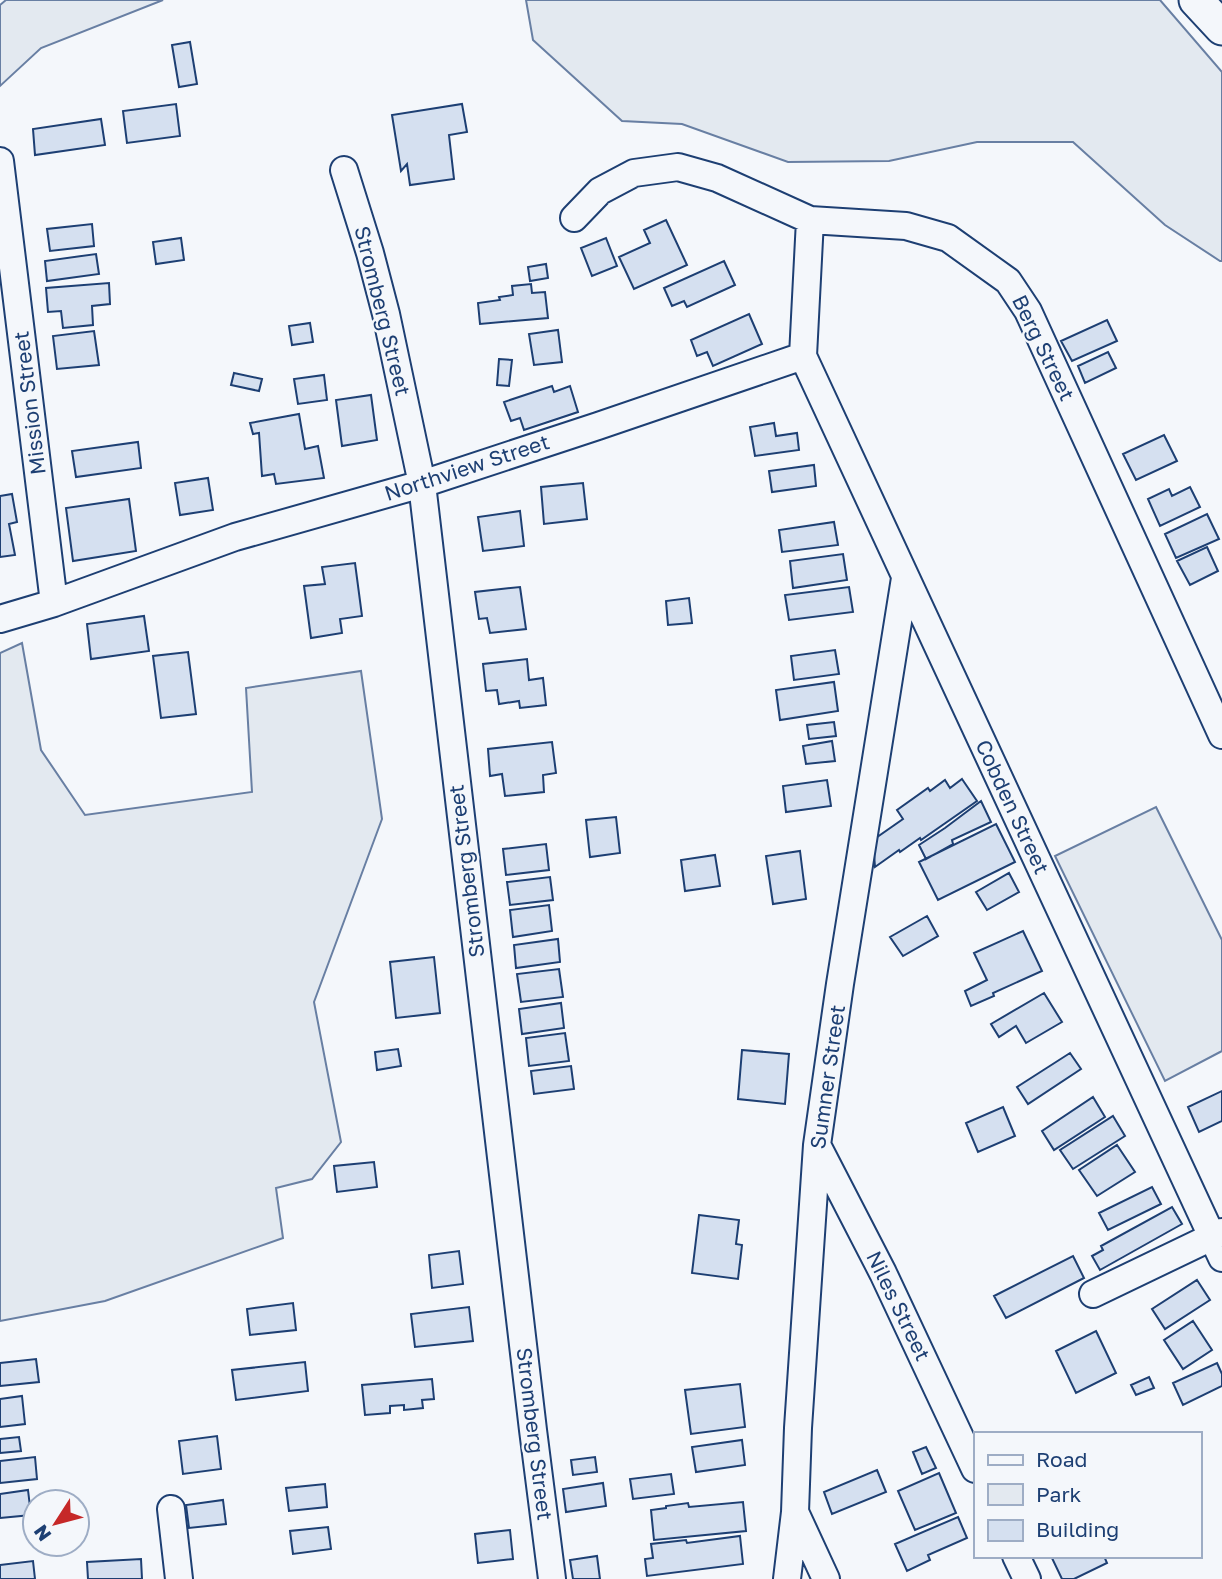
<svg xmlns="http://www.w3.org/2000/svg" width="1222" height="1579" viewBox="0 0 1222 1579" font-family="'Golos Text',sans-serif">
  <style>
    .green { fill: #e3e9f0; stroke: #687fa3; stroke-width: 2 }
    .building { fill: #d5e0f0; stroke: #1d3f73; stroke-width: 2 }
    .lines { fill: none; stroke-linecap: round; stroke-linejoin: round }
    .minor-casing { stroke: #1d3f73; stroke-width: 30 }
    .tertiary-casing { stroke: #1d3f73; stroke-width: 37 }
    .minor { stroke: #f4f7fb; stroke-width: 26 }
    .tertiary { stroke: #f4f7fb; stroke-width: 33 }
    .labels { text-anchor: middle; stroke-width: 5; stroke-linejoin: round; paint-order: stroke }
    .street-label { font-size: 21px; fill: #1d3f73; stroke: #f4f7fb }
  </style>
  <rect width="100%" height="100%" fill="#f4f7fb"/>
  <path class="green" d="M6,0H163L41,48L0,86V5Z
    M526,0H1160L1222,72V261H1220L1165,225L1073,142H977L889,161L788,162L682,124L622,121L533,40Z
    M22,643L41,750L85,815L252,792L246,688L361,671L382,819L314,1002L341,1142L312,1179L276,1188L283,1238L105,1301L0,1321V653Z
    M1156,807L1222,940V1051L1165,1081L1055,856Z"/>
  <path class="building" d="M190,42L197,84L179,87L172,45Z
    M176,104L180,136L127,143L123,111Z
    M462,104L467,132L449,135L454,179L410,185L407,164L401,171L392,115Z
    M101,119L105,145L35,155L33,129Z
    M666,220L687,265L634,289L619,257L650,243L644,230Z
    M92,224L94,246L50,251L47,229Z
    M181,238L184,260L156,264L153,242Z
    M606,238L617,266L592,276L581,248Z
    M96,254L99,274L47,281L45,261Z
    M724,261L735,285L687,307L684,301L672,306L664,288Z
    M546,264L548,278L530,281L528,267Z
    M109,283L110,304L92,306L93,325L63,328L61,311L48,312L46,288Z
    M531,284L532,293L545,292L548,318L480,324L478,303L500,300L499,297L513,295L512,286Z
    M749,314L762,344L713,366L707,352L697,356L691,340Z
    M1107,320L1117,341L1072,361L1061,341Z
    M310,323L313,342L292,345L289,326Z
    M558,330L562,362L534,365L529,334Z
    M94,331L99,365L57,369L53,336Z
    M1108,352L1116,368L1085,383L1078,366Z
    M499,359L512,360L509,386L497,385Z
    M234,373L262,379L259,391L231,385Z
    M324,375L327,400L298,404L294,379Z
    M552,386L554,392L570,386L578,412L524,430L520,418L511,421L504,402Z
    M371,395L377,440L342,446L336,400Z
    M299,414L305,449L318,446L324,478L276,484L274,474L262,476L259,433L253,434L250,423Z
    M774,423L776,436L797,433L799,450L755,456L750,427Z
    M1164,435L1177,461L1136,480L1123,454Z
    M138,442L141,468L76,477L72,451Z
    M814,465L816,486L772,492L769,471Z
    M208,478L213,510L180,515L175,483Z
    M583,483L587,519L544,524L541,487Z
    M1190,487L1200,507L1160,526L1148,499L1169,489L1172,496Z
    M12,494L17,522L9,524L15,555L0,557V496Z
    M129,499L136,551L73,561L66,508Z
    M520,511L524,546L483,551L478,517Z
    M1207,514L1219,539L1176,558L1165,534Z
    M834,522L838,545L782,552L779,530Z
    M1207,547L1218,571L1190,585L1177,561Z
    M843,554L847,580L793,588L790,561Z
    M355,563L362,616L340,619L342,633L311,638L304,586L325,584L322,567Z
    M520,587L526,629L490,633L487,618L479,619L475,592Z
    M849,587L853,612L789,620L785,595Z
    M689,598L692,623L668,625L666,601Z
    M144,616L149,651L91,659L87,624Z
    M835,650L839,674L794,680L791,656Z
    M188,652L196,714L161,718L153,656Z
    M527,659L529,680L543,678L546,705L520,708L519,701L499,704L497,690L486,691L483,664Z
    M834,682L838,711L780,720L776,690Z
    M834,722L836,736L809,739L807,725Z
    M832,741L835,761L806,764L803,746Z
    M552,742L556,773L543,775L544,792L505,796L502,774L490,776L488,749Z
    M962,779L977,801L921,840L920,838L900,852L899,850L875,867L873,840L903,819L897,810L928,788L930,791L945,780L950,788Z
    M827,780L831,806L786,812L783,786Z
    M981,801L991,822L952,840L953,844L926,859L919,845L945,828Z
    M616,817L620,853L590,857L586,820Z
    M996,824L1015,862L938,900L919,862Z
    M546,844L549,870L506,875L503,849Z
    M800,851L806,899L773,904L766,856Z
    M715,855L720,886L685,891L681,860Z
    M1009,873L1019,892L987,910L976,892Z
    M550,877L553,900L510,905L507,882Z
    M549,905L552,931L513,937L510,910Z
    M927,916L938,936L903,956L890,937Z
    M1023,931L1042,971L993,993L994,996L971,1006L965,991L987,980L974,953Z
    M558,939L560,962L516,968L514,945Z
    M434,957L440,1013L396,1018L390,962Z
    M559,969L563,997L521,1002L517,974Z
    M1044,993L1062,1022L1026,1043L1016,1026L999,1037L991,1024Z
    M561,1003L564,1028L522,1034L519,1009Z
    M565,1033L569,1061L529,1066L526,1038Z
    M398,1049L401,1066L377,1070L375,1052Z
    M742,1050L789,1054L785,1104L738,1099Z
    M1070,1053L1081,1069L1028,1104L1017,1087Z
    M571,1066L574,1089L534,1094L531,1071Z
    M1222,1091V1121L1199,1132L1188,1107Z
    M1093,1097L1105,1117L1054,1150L1042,1131Z
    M1003,1107L1015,1136L978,1152L966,1123Z
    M1113,1116L1125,1136L1073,1169L1060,1150Z
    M1117,1145L1135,1172L1097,1196L1079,1170Z
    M374,1162L377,1187L337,1192L334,1166Z
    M1152,1187L1161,1204L1108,1230L1099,1213Z
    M1172,1207L1182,1224L1100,1270L1092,1256L1103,1250L1101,1246Z
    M699,1215L739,1220L736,1244L742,1245L738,1279L692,1273Z
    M459,1251L463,1284L432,1288L429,1255Z
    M1073,1256L1084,1278L1006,1318L994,1296Z
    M1197,1280L1210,1300L1165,1329L1152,1309Z
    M293,1303L296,1330L250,1335L247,1309Z
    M469,1307L473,1341L415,1347L411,1314Z
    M1193,1321L1212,1350L1183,1369L1164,1340Z
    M1096,1331L1116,1373L1076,1393L1056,1351Z
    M36,1359L39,1382L0,1386V1363Z
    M305,1362L308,1391L236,1400L232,1370Z
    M1217,1363L1222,1374V1386L1183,1405L1173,1383Z
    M1149,1377L1154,1388L1136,1395L1131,1385Z
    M432,1379L434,1399L422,1400L423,1408L404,1410V1405L390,1406V1413L365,1415L362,1385Z
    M740,1384L745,1427L691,1434L685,1390Z
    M22,1396L25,1424L0,1427V1399Z
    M217,1436L221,1469L183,1474L179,1441Z
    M19,1437L21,1451L0,1453V1439Z
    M742,1440L745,1465L696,1472L692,1447Z
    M926,1447L936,1468L922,1474L913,1452Z
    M35,1457L37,1479L0,1483V1461Z
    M595,1457L597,1472L573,1475L571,1460Z
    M877,1470L886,1492L832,1514L824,1492Z
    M939,1473L956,1513L915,1530L898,1491Z
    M671,1474L674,1494L633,1499L630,1479Z
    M603,1483L606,1506L566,1512L563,1489Z
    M325,1484L327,1507L289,1511L286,1488Z
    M28,1490L31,1515L0,1518V1494Z
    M223,1500L226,1524L189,1528L186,1505Z
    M743,1502L746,1531L654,1540L651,1510L666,1508V1506L688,1503L689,1507Z
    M958,1517L967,1538L928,1555L930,1560L907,1571L895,1544Z
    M328,1527L331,1549L293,1554L290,1531Z
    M510,1530L513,1559L478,1563L475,1534Z
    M740,1536L743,1564L647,1576L645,1559L653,1558L651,1544L686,1540L687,1543Z
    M597,1556L600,1579H573L570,1560Z
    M1051,1556H1104L1107,1563L1074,1579H1062Z
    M141,1559L142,1579H88L87,1562Z
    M33,1561L35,1579H0V1565Z"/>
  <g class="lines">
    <defs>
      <path id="minor" d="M0,161L54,603
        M344,170L370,253L386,314L422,484L533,1430L552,1579
        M574,218L600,191L634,173L678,167L717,178L810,220L906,226L948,238L1008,281L1028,311L1222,735
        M803,356L1222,1258
        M0,619L54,603L235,537L422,484L598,426L803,356L810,220
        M818,1147L883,1273L975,1469
        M1093,1294L1222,1232
        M171,1509L179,1579
        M795,1512L826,1579
        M1016,1556L1027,1579
        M787,1579L795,1512L798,1428L817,1145L840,984L905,578"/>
      <path id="tertiary" d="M1196,0L1222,28"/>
    </defs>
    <use href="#minor" class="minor-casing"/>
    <use href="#tertiary" class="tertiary-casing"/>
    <use href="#minor" class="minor"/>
    <use href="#tertiary" class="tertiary"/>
  </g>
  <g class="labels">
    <g class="street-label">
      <text transform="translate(382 311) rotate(76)" y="7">Stromberg Street</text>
      <text transform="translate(1043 348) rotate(64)" y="7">Berg Street</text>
      <text transform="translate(30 403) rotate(-97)" y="7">Mission Street</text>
      <text transform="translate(467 468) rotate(-18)" y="7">Northview Street</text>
      <text transform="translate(1012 807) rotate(65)" y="7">Cobden Street</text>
      <text transform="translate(467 871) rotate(-97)" y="7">Stromberg Street</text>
      <text transform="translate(828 1077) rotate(-82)" y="7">Sumner Street</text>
      <text transform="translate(898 1306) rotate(64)" y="7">Niles Street</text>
      <text transform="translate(534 1434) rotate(83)" y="7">Stromberg Street</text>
    </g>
  </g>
  <rect x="974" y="1432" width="228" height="126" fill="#f4f7fb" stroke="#9eadc5" stroke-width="2"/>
  <rect x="988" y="1455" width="35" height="10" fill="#f4f7fb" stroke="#9eadc5" stroke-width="2"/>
  <text x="1036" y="1467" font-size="21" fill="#1d3f73">Road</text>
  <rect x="988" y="1484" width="35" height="21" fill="#e3e9f0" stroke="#9eadc5" stroke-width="2"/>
  <text x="1036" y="1502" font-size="21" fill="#1d3f73">Park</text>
  <rect x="988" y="1520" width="35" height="21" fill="#d5e0f0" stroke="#9eadc5" stroke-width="2"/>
  <text x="1036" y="1537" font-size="21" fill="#1d3f73">Building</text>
  <g transform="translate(56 1523) rotate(234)"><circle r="33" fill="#f4f7fb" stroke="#9eadc5" stroke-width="2"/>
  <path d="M0-5L12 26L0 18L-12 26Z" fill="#c62828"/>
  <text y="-10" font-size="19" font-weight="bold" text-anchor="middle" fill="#1d3f73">N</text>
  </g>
</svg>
